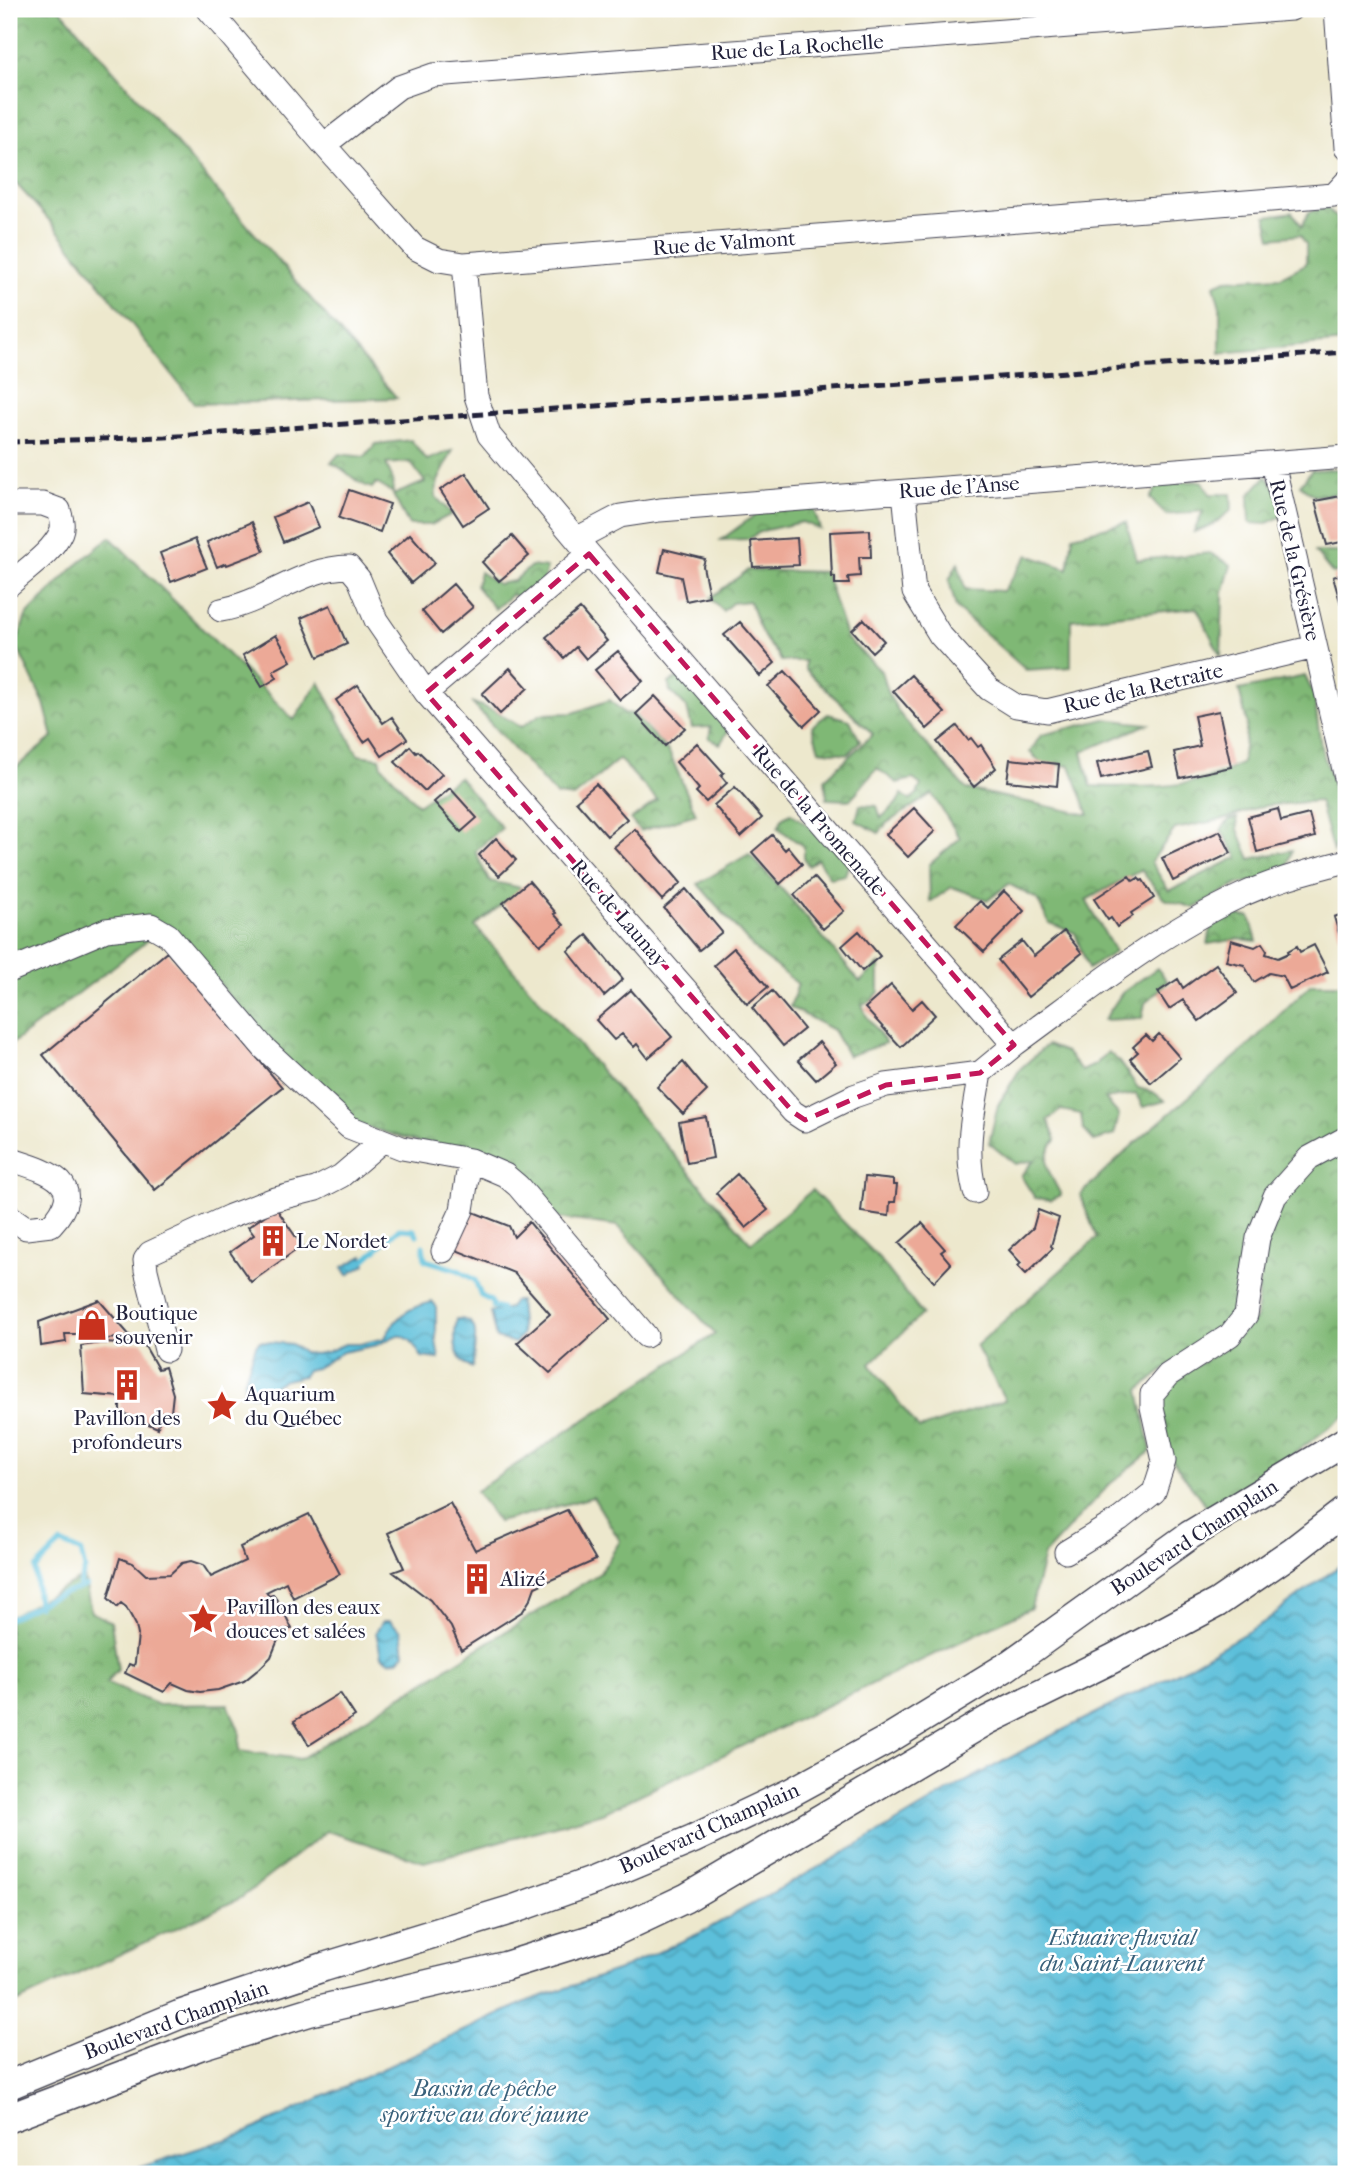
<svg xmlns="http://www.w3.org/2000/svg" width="1355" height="2183" viewBox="0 0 1355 2183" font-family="'IM FELL French Canon',serif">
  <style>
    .forest { fill: url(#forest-crowns); stroke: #506d58; stroke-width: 2 }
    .water { fill: url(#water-waves); stroke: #3e708a; stroke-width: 2 }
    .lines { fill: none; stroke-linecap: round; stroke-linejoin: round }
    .stream { stroke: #5bbfda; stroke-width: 5 }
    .building { fill: #eca997 }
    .minor-casing { stroke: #404051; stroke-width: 25 }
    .major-casing { stroke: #404051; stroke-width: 31 }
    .minor { stroke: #fff; stroke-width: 23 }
    .major { stroke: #fff; stroke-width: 28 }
    .rail { stroke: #22223b; stroke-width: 5; stroke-dasharray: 10 5; stroke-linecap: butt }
    .marked { fill: none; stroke: #c2185b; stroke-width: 5; stroke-dasharray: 14 9; stroke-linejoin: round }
    .labels { text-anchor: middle; stroke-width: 5; stroke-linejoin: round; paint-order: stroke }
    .street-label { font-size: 21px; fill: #22223b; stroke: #fff }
    .poi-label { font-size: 21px; fill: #22223b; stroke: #fff; text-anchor: start }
    .water-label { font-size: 23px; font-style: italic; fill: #39617b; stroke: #fff }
  </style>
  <defs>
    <pattern id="forest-crowns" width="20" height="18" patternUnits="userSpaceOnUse" patternTransform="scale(1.75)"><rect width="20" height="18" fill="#7fb875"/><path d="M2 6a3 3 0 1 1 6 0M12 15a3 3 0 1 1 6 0" fill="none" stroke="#689561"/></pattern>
    <pattern id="water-waves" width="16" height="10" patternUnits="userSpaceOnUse" patternTransform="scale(1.75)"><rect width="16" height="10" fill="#5bbfda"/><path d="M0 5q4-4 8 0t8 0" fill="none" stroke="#4b9bb2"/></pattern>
  </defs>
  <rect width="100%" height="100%" fill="#fff"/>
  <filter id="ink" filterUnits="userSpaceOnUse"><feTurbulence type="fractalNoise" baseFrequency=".0143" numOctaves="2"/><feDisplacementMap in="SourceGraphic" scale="14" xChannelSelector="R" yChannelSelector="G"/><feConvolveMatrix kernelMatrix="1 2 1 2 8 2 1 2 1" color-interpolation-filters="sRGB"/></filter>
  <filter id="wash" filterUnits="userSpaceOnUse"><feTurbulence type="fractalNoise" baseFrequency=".00686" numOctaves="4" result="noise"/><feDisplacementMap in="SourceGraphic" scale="28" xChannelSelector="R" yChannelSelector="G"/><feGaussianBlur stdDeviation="1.57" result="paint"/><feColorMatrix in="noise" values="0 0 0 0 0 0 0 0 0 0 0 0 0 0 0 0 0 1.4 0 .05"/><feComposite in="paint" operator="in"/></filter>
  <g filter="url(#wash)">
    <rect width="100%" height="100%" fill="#ede8cd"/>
    <path class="forest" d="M9,9H60L397,398L195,404L51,222L9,176Z
      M1326,207L1337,219L1339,234L1346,239V342L1220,353V307L1214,285L1226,280L1281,277L1306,264V244L1300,235L1271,238L1266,216L1292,212L1302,226L1309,212Z
      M411,440L427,460L453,450L438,481L435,496L452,514L431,525H409L393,495L425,482L410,462L386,464L392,477L393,493L376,483L372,488C353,483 349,470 331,463L339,454L365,457L376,444Z
      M1339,469L1346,477V483L1335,494L1314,496L1300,485L1312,470Z
      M1266,476L1293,511L1265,524L1250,523L1249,495Z
      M1202,481L1210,494H1231L1232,510L1212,525L1194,532L1203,511L1166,515L1150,498L1159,483Z
      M813,506L820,529L802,522L762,531L748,539L721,540L763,509Z
      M1126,522L1137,560L1210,553L1231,565L1223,593L1221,657L1197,608L1071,620V667L1026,670L956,608L949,580L958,563L965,589L1003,591L1028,555L1068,569L1073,536Z
      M110,537L294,720L319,682L358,755L380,758L382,766L418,805L459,777L502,828L475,851L489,881L522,888L475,926L751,1243L812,1190L879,1258L922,1314L870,1364L919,1429L1005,1400L976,1346L1097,1238L1080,1195L1134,1144L1247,1047L1311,984H1346V1130L1296,1152L1258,1209L1230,1317L1139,1390L1151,1451L1110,1484L1044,1555L1031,1608L602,1813L424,1862L327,1831L241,1898L9,2006V1617L84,1577L91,1612L111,1622L118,1670L106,1683L158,1705L228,1704L240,1733L239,1751L300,1759L600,1573L620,1541L593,1497L498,1522L476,1491L715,1334L618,1226L558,1218L503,1167L333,1117L168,925L9,1046V773L53,737L44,703L16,645L26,616L73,568Z
      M1315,552H1346V571L1333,574Z
      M531,566L547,568L542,586L523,602L512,594L495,609L476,586L480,572L498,584L514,581Z
      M748,570L825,572L847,639L881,671L888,694L902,717L966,789L1089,815L1070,766L1041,763L1030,752L1041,735L1105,719L1148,724L1082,752L1091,786C1143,788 1197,790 1242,763L1247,723L1239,690L1305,676L1314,695L1321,747L1331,778L1341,830L1333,852L1319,801L1262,806L1225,819L1175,829L1151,862L1169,891L1238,857L1221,830L1229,820L1237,818L1238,830L1250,859L1292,850L1286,875L1238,884L1194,908L1164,899L1141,870L1086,900L1115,952L1088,969L1075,933L1049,923L1037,899L1009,884L988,900L952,887L930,902L929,865L960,838L932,794L887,823L879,833L856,821L860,805L877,806L881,818L896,804L902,794L910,800L917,794L921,785L913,779L897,783L877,768L850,800L827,799L825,779L873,734L805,669V661H781C777,650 775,652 768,643C759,632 755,614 749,601L732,603L723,611L710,598Z
      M683,675L695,694L715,699L729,730L720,744L709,738L711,727L692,728L687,708L670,691L669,683Z
      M610,700L624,713L633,714L669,752L696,814L640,831L631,820L657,800L619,759L574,797L556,795L471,702L494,711L521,727L541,714L573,713Z
      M828,714L850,720L860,741L848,754L819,750L812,726Z
      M791,813L808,826L831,819L849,863L845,875L830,878L817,859L809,866L804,859V847L778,828L783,817Z
      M749,854L790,898L860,982L879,964V992L871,1001L862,1004L866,1015L886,1043L848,1056L833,1030L790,1007L798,984L756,951L698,884Z
      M1231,915L1250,917L1257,941L1238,939L1208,944L1211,927Z
      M1157,968L1168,982L1145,1003L1142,1018L1104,1020L1122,993Z
      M1047,1045L1066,1052L1082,1071L1095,1065L1108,1052L1120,1062L1138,1088L1153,1092L1165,1101L1143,1107L1136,1094L1105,1099L1119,1115L1114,1135L1094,1141L1083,1129L1081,1114L1061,1110L1048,1120L1056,1140C1038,1162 1050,1173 1061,1195L1051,1200L1035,1198L1021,1176L1034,1160L1015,1164L989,1143L998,1105L1020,1069Z
      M1346,1145V1415L1212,1514L1170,1457L1160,1397L1186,1372L1224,1349L1256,1319C1260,1266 1267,1200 1313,1164C1322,1156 1335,1151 1346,1145Z"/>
    <path class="water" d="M363,1256L366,1264L348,1275L343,1267Z
      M514,1301H519L522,1335L515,1343L496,1338L490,1312L509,1308Z
      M433,1302L436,1306V1340L439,1359L422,1357L411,1341L403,1336H395L377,1345L343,1352L316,1368L307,1370L303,1376C296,1378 287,1379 280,1382C268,1388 257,1402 244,1391V1382L256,1345L260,1341L291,1344L304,1353L315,1354L327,1352L345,1344H360L385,1338C395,1317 410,1306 433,1302Z
      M457,1319C479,1318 476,1336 474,1352C473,1358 474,1363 472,1368C453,1359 453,1338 457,1319Z
      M1346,1561V2174H119L243,2134L528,2001L619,1970L700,1933L853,1848L961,1784L1039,1742L1182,1670L1264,1622Z
      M383,1621H390L401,1631L404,1654L398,1660L390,1661L381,1656L376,1632Z"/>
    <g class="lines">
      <path class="stream" d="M423,1246L425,1260L458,1270L475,1280L481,1296L491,1301L493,1307L501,1309
        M365,1260L399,1229L414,1230L417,1235
        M38,1606L35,1569L61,1543L81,1552L85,1569L78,1589
        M9,1619L48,1599L86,1586"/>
    </g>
    <g id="blocks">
      <path class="building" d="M466,473L489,508L463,525L440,490Z
        M349,490L390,504L380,532L339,518Z
        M1346,495V541L1327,545L1315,501Z
        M308,502L319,527L283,542L273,517Z
        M252,522L264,551L227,565L226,563L217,567L207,542Z
        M870,530L871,557H859L860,576L848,577L849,584H835V577H832L830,532Z
        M410,534L435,563L411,583L387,554Z
        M512,536L529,556L499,581L482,562Z
        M797,538L799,565L753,567L751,541Z
        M195,539L207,568L171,582L160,553Z
        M664,549L705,559L703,566L709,596L686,601L681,577L659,572Z
        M1346,573V632H1345L1343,623L1346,622L1333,577Z
        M453,584L473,607L441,634L422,611Z
        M330,605L347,644L318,657L301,618Z
        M580,609L607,641L586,659L576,647L564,658L546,637Z
        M864,619L884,641L872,652L852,630Z
        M740,622L775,663L760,676L724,635Z
        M276,635L291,661L273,671L277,678L262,687L243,655Z
        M618,651L643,681L620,700L595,670Z
        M510,668L528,688L500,714L482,694Z
        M785,671L821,710L804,726L768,686Z
        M911,675L945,713L927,729L893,691Z
        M358,685L383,723L392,717L407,739L382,756L370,738L364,742L336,700Z
        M655,696L685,728L665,746L636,714Z
        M1219,711L1231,767L1180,778L1174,752L1200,746L1194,716Z
        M957,726L968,740L971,738L978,747L981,745L996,768L974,787L937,742Z
        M697,743L724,773L721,776L727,783L706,802L696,792L699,789L676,762Z
        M410,746L416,753L418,751L442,774L425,791L395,762Z
        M1148,751L1152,767L1101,779L1097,763Z
        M1010,759L1059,764L1057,786L1007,781Z
        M596,784L627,819L607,836L576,801Z
        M735,787L762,818L741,837L714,805Z
        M450,788L477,818L461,832L434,802Z
        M914,808L935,831L908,857L886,834Z
        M1278,809L1281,821L1309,814L1315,837L1257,852L1248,817Z
        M635,829L681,883L662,900L614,847Z
        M1220,831L1231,853L1173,881L1162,858Z
        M772,835L785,850L788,847L802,864L780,884L752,852Z
        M496,838L516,860L499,876L479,855Z
        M1129,876L1133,881L1138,878L1141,881L1143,880L1154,898L1131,913L1133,916L1117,927L1111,918L1108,920L1094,899Z
        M814,877L844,911L823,929L794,895Z
        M529,881L556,913L554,914L564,925L540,945L503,903Z
        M686,889L722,932L699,950L664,908Z
        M1004,891L1024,911L984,952L956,925L980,901L988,908Z
        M1346,913V957L1334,917Z
        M859,931L880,956L862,971L842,946Z
        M1064,931L1082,953L1028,997L998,960L1022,941L1034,956Z
        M587,935L623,979L604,996L568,951Z
        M1231,940L1255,947L1262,943L1267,951L1266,954L1278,958L1289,953L1288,951L1297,946L1300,952L1314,945L1328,972L1290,990L1283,976L1269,973L1254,982L1244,965L1226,961Z
        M734,948L768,987L747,1004L714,965Z
        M167,952L282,1087L155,1190L43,1055Z
        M1216,964L1237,993L1199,1021L1183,1000L1169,1009L1158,992L1178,979L1183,988Z
        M891,985L912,1009L922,1000L935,1015L901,1047L865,1008Z
        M631,990L672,1037L648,1058L637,1044L634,1047L622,1034L614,1040L596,1020Z
        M772,991L804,1029L783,1046L752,1008Z
        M1159,1034L1180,1058L1151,1083L1130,1059L1138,1052L1133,1047L1146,1035L1152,1041Z
        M819,1042L836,1063L816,1080L798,1060Z
        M683,1062L707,1091L683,1114L657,1087Z
        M706,1117L713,1158L687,1163L679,1122Z
        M737,1174L768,1210L746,1228L716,1193Z
        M865,1177L893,1180V1185H897L895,1202H890L889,1216L861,1212Z
        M276,1208L302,1246L251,1282L230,1252L254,1235L248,1227Z
        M468,1210L509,1226L514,1237L529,1222L610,1319L550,1373L517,1343L550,1314L514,1273L451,1248Z
        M1038,1210L1059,1218L1051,1246L1053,1248L1026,1274L1018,1266L1021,1263L1009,1250L1033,1228Z
        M922,1223L945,1249L941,1252L951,1264L934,1282L899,1243Z
        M99,1300L131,1337L81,1341L78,1334H65L66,1342L41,1346L39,1322Z
        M142,1341L158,1369L165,1367L173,1394L171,1412L160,1413L158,1428L120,1412V1397L84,1394L81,1346L101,1343L123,1344Z
        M450,1503L475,1550L567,1510L596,1560L535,1587L531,1598L523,1611L461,1650L451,1627L430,1600L393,1572L404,1568L388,1533Z
        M309,1514L340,1574L293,1598L286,1582L266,1592L269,1596L273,1595L280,1604L292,1629L282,1630L271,1657L260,1668L244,1681L218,1690L200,1692L188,1690L172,1683L164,1692L125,1673L129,1664L134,1666L135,1662L138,1635L136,1625L126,1607L121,1603L117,1607L108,1598L120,1558L133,1563L146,1575L170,1574L182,1563L191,1561L203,1565L211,1577L245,1561L240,1547Z
        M340,1693L355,1716L309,1745L294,1721Z"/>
    </g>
  </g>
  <g filter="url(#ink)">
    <use href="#blocks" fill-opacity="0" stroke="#404051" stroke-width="2"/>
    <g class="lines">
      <defs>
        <path id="minor" d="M208,9L324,145L415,248L439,260L464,264L1334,195L1346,182
          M1336,9L1346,148
          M324,145L399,87L433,75L1291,9
          M464,264L476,396L489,435L589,554L1014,1045C1087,992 1158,934 1240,896C1274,880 1310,871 1346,861
          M1273,463L1346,778
          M904,492L914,592L940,635L989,689L1016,706L1047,711L1315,647
          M9,504H43L59,510C61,517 64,525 61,532C52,553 25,570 9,585
          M578,538L620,516L660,510L1346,457
          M589,554L426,693L793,1112L805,1120L854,1096L886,1085L980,1073L1014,1045
          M221,610C266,602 303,567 349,567L359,579L376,620L426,693
          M9,971L106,930L151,925L168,935L264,1048L349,1127L402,1148L470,1160L505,1175L518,1186L646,1336
          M9,1159C42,1170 92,1181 51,1225L26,1228L9,1216
          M975,1192C964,1151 973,1115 980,1073
          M443,1251L462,1210L470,1160
          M166,1350L146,1270L145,1260L150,1253L230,1216L272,1200L316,1189L341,1176L382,1141
          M1066,1552L1120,1519L1154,1492L1164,1461L1152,1407V1394L1168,1375L1230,1335L1246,1315L1258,1238L1275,1196L1309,1158L1346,1138"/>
        <path id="major" d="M9,2085L179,2015L324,1967L514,1909L595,1880L693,1839L790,1793L885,1741L1006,1667L1190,1535L1346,1441
          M9,2118L202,2045L309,2012L505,1966L614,1932L686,1898L988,1720L1112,1659L1217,1603L1293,1551L1346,1510"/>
      </defs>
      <use href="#minor" class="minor-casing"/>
      <use href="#major" class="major-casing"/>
      <use href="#minor" class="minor"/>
      <use href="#major" class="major"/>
      <path class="rail" d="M9,442L165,437L1346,352"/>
    </g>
  </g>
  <path class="marked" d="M589,554L1014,1045L980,1073L886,1085L805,1120L793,1112L426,693Z"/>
  <defs>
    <symbol id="building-bare" viewBox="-9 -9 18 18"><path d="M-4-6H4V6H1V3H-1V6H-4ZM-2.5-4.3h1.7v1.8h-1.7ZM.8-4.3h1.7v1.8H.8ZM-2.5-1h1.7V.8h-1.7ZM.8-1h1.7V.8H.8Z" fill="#c8321e" stroke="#fff" stroke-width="2.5" paint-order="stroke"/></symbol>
    <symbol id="shop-bare" viewBox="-9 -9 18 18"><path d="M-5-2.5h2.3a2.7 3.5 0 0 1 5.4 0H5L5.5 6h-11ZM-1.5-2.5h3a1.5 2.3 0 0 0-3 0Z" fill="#c8321e" stroke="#fff" stroke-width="2.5" paint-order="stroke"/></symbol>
    <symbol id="sight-bare" viewBox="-9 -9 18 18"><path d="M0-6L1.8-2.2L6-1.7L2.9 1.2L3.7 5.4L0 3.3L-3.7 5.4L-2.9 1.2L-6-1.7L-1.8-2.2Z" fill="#c8321e" stroke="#fff" stroke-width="2.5" paint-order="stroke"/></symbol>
  </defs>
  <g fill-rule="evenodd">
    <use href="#building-bare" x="251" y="1219" width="44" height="44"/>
    <use href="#shop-bare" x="70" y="1303" width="44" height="44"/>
    <use href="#building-bare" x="105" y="1363" width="44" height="44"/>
    <use href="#sight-bare" x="200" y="1384" width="44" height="44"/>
    <use href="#building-bare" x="455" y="1557" width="44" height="44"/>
    <use href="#sight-bare" x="181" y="1597" width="44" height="44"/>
  </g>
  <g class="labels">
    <g class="street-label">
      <text transform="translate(797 47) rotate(-4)" y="7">Rue de La Rochelle</text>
      <text transform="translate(724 243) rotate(-4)" y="7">Rue de Valmont</text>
      <text transform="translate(959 487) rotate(-4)" y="7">Rue de l'Anse</text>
      <text transform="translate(1295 560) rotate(77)" y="7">Rue de la Grésière</text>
      <text transform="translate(1143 688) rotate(-13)" y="7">Rue de la Retraite</text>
      <text transform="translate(819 820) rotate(49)" y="7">Rue de la Promenade</text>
      <text transform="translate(619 913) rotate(49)" y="7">Rue de Launay</text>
      <text transform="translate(1194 1537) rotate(-33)" y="7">Boulevard Champlain</text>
      <text transform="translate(709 1828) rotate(-24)" y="7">Boulevard Champlain</text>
      <text transform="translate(176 2020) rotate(-20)" y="7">Boulevard Champlain</text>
    </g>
    <g class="poi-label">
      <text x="296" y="1248">Le Nordet</text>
      <text x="115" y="1320">Boutique<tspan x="115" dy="24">souvenir</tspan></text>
      <text x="245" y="1401">Aquarium<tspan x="245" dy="24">du Québec</tspan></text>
      <text x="127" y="1425" text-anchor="middle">Pavillon des<tspan x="127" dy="24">profondeurs</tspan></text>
      <text x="500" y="1586">Alizé</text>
      <text x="226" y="1614">Pavillon des eaux<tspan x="226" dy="24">douces et salées</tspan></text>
    </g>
    <g class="water-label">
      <text x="1122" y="1945">Estuaire fluvial<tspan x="1122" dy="26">du Saint-Laurent</tspan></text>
      <text x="484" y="2096">Bassin de pêche<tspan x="484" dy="26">sportive au doré jaune</tspan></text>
    </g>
  </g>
  <rect width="1355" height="2183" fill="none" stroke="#fff" stroke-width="35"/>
</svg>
